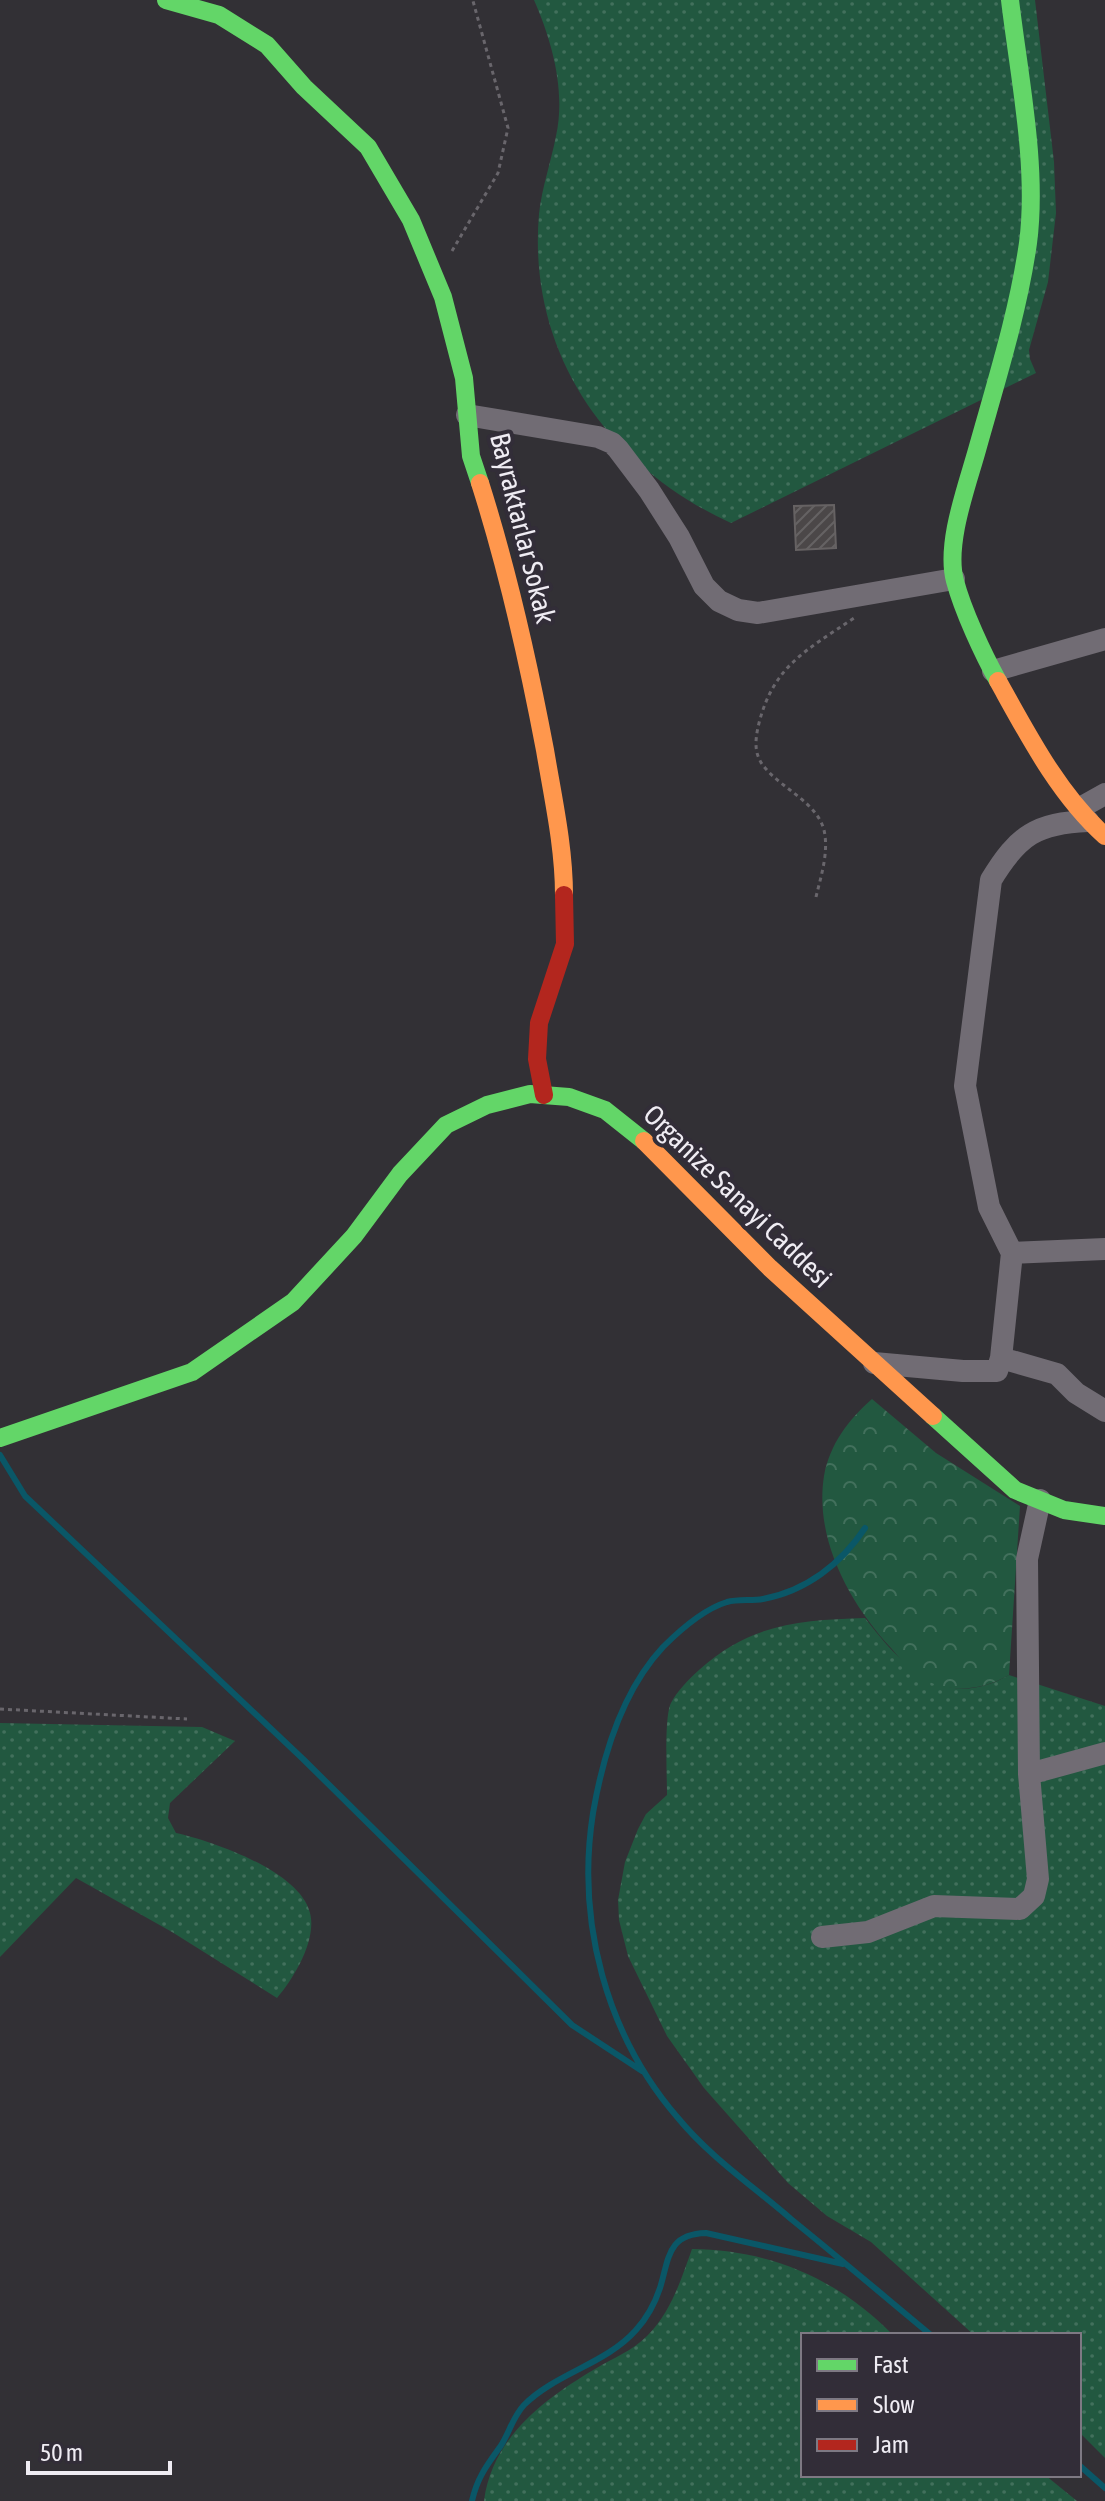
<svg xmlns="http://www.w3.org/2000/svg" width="1105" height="2501" viewBox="0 0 1105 2501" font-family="'Asap Condensed',sans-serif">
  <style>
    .grass { fill: url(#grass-dots) }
    .forest { fill: url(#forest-crowns) }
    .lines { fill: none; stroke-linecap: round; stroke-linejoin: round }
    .stream { stroke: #0a5767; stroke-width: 6 }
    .building { fill: url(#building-hatch); stroke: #666263; stroke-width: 2 }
    .path { stroke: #69666c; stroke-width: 3; stroke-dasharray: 4 4; stroke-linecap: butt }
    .street { stroke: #716c74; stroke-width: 22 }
    .fast { stroke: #63d668; stroke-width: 18 }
    .slow { stroke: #ff974d; stroke-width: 18 }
    .jam { stroke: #b3261e; stroke-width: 18 }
    .labels { text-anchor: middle; stroke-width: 8; stroke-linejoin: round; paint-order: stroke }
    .street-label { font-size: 28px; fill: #efecf3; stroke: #322d38 }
  </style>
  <defs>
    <pattern id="grass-dots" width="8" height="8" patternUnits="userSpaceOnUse" patternTransform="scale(2)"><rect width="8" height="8" fill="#225840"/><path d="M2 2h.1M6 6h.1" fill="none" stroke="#42705c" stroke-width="1.8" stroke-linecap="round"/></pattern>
    <pattern id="forest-crowns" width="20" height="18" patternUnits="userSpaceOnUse" patternTransform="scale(2)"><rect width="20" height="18" fill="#225840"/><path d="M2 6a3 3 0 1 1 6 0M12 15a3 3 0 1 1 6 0" fill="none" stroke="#42705c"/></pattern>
    <pattern id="building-hatch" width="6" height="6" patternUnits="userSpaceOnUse" patternTransform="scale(2)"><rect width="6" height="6" fill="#4b4748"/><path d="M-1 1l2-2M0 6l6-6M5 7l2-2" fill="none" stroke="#656263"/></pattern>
  </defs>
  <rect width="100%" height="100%" fill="#323035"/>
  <path class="grass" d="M534,0H1035L1054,162L1056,213L1048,282L1029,350L1030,359L1036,373L731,523C608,467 527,353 539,214C542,187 551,162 556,136C566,91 552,41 534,0Z
    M865,1618C903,1667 944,1712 1009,1675L1105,1706V2458L1079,2432V2335H974L871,2242L827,2216L788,2183L704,2088L667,2036L628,1956L619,1920L618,1900L625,1862L638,1829L646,1814L667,1795C667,1777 664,1716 671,1703C677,1691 689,1679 699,1670C749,1624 800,1620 865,1618Z
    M0,1723L202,1727L235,1741L170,1803L168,1818L176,1833C212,1841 300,1871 310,1913C317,1940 294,1978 277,1998L172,1932L76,1878L0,1957Z
    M692,2249C771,2250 838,2279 893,2335H803V2475H1045L1077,2501H484C492,2438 544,2399 595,2369C613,2358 632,2351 647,2336C671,2312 681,2280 692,2249Z"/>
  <path class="forest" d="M872,1399L936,1453L1020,1506L1009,1675C984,1689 955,1694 927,1681C911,1673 902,1661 891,1648C850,1604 814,1539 824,1476C830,1444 848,1420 872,1399Z"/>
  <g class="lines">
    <path class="stream" d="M0,1455L25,1496L303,1759L572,2025L642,2071
      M865,1528C841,1564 806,1591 763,1599C752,1601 738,1599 727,1602C704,1609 680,1630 663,1647C622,1691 603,1755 593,1813C576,1921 606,2035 678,2118C710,2157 753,2186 791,2219C838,2257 884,2296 931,2335
      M1079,2465L1105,2488
      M472,2501C477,2478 487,2465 500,2447C509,2434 512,2418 524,2405C556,2373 606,2364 636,2330C647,2318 655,2303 660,2288C669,2259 667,2234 706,2233L843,2264"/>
  </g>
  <path class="building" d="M834,505L836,548L796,550L794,506Z"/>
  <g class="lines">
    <path class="path" d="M452,251L498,173L508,128L473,1
      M816,897C821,876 829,852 824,830C817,803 783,789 766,769C753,755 755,740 759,723C774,665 807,650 854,618
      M0,1709L187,1719"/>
    <path class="street" d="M467,415L598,437L612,443L618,449L649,490L679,537L704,586L719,601L738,610L758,613L954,579
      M993,671L1105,639
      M1080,808L1105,794
      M1012,1253L1105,1249
      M1001,1358L1057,1374L1076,1393L1105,1411
      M874,1363L963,1371H997L1001,1358L1012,1253L989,1207L965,1086L991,880C1018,835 1037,823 1088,821
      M1029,1774L1105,1753
      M822,1937L868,1932L934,1906L1020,1909L1034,1896L1038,1879L1029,1774L1027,1559L1040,1500"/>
    <path class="fast" d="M166,0L219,15L267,45L304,87L368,147L411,220L443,297L464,378L471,456L480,483
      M998,681C983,654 963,611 955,581C945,544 967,486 977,450C996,382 1018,313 1028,243C1038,167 1019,76 1010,0
      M933,1416L1015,1490L1064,1510L1105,1516
      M0,1438L192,1372L293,1302L354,1236L400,1174L446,1125L487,1105L530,1094L569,1097L605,1110L644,1141"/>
    <path class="slow" d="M480,483C508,571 528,660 545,750C553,798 564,847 564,895
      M998,681C1028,735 1059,795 1105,836
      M644,1141L770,1268L933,1416"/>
    <path class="jam" d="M544,1095L537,1059L539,1023L565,944L564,895"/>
  </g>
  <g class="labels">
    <g class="street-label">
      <text transform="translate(523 528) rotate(76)" y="10">Bayraktarlar Sokak</text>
      <text transform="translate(738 1196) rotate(44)" y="10">Organize Sanayi Caddesi</text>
    </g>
  </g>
  <rect x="801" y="2333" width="280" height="144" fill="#322d38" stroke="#7e7983" stroke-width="2"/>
  <rect x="817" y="2359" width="40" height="12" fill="#63d668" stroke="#7e7983" stroke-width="2"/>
  <text x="873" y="2373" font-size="24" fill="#efecf3">Fast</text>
  <rect x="817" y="2399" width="40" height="12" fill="#ff974d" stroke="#7e7983" stroke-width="2"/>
  <text x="873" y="2413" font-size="24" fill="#efecf3">Slow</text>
  <rect x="817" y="2439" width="40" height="12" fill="#b3261e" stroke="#7e7983" stroke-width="2"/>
  <text x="873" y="2453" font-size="24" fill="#efecf3">Jam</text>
  <path d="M28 2461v12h142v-12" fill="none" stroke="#efecf3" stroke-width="4"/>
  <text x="40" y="2461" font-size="24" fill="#efecf3" stroke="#322d38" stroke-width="6" paint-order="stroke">50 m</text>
</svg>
